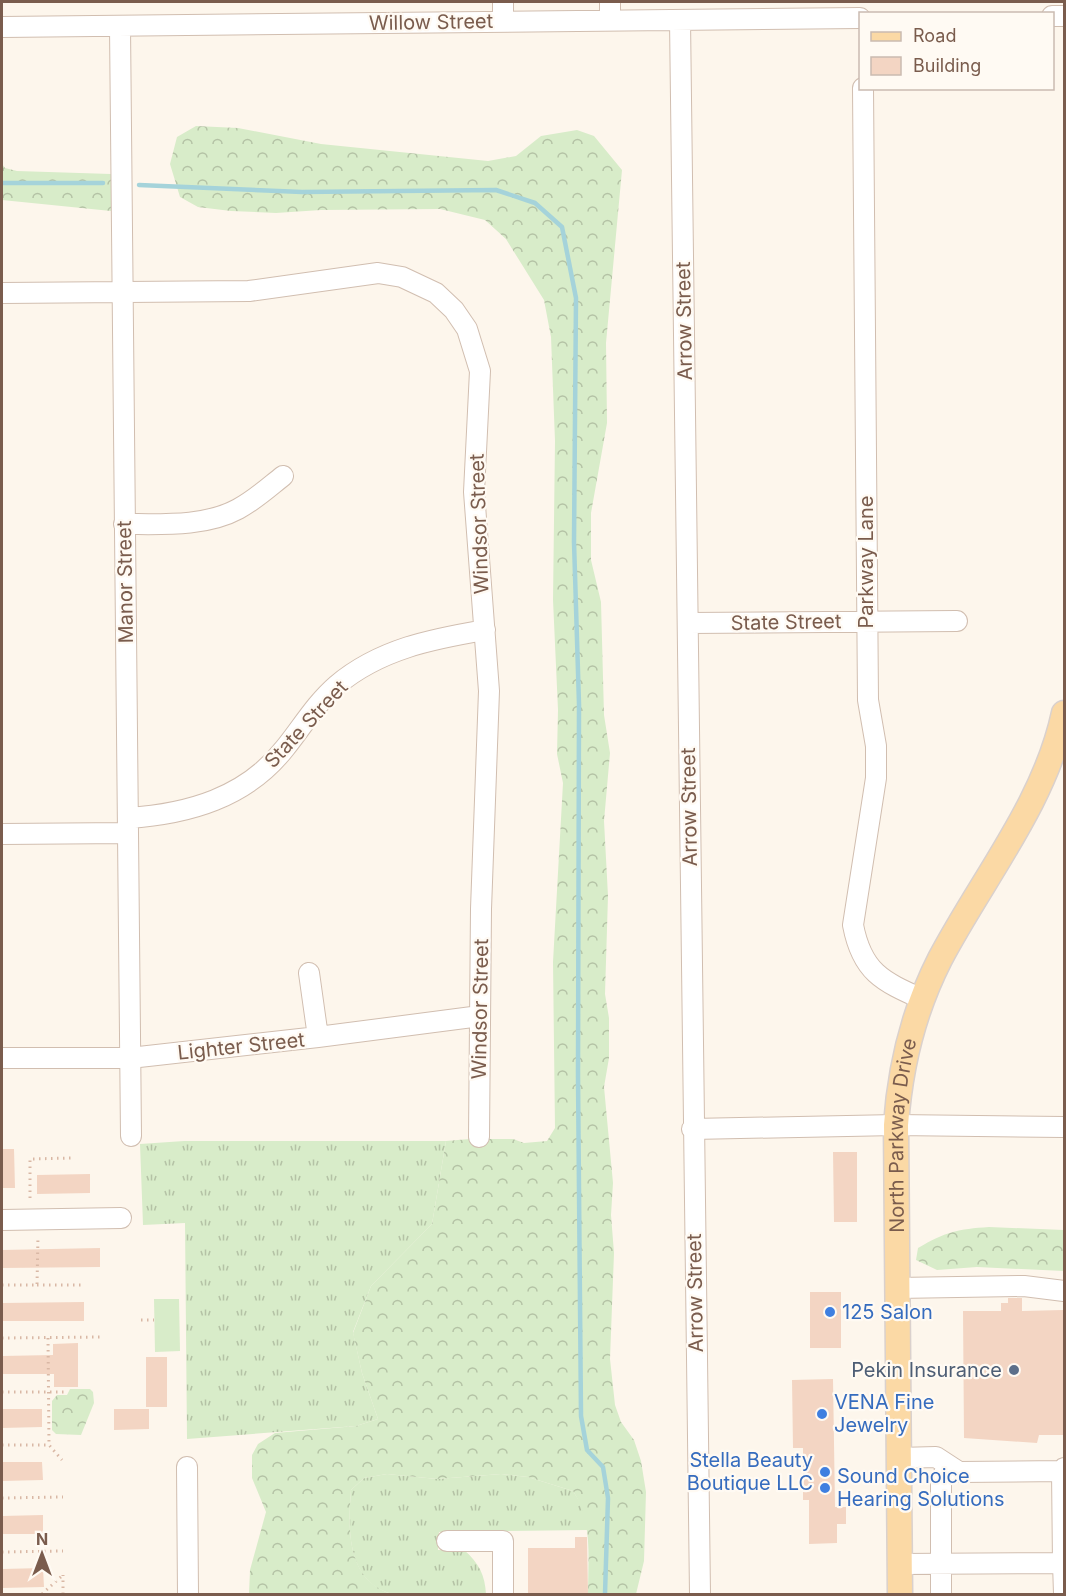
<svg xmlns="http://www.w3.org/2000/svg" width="1066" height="1596" viewBox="0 0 1066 1596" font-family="Inter,sans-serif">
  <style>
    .grass { fill: url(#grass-tufts) }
    .forest { fill: url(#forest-crowns) }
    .pitch { fill: #d8ecc9 }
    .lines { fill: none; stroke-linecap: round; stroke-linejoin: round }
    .stream { stroke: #a5d3da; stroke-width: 4.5 }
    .building { fill: #f3d5c3 }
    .minor-casing { stroke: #d1beb0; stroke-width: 22 }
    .major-casing { stroke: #dad1cd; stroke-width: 27 }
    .path { stroke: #d9b8a5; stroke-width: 3; stroke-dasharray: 1.5 4.5; stroke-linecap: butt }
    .minor { stroke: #fff; stroke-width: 20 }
    .major { stroke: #fbd9a5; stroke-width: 24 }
    .shop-dot { fill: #3f7fe0; stroke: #fffaf3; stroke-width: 2 }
    .service-dot { fill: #5c6f8a; stroke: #fffaf3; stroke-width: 2 }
    .labels { text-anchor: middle; stroke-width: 4.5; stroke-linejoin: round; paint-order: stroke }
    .street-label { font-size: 20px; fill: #7a5c4d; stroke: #fffaf3 }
    .shop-label { font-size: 20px; fill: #366cbe; stroke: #fffaf3; text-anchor: start }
    .service-label { font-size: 20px; fill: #4e5e75; stroke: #fffaf3; text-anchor: end }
  </style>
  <defs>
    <pattern id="grass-tufts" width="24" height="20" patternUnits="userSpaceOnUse" patternTransform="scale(1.5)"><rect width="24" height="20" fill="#d8ecc9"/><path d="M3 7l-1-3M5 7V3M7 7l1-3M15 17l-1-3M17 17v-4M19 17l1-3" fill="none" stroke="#b4c2a5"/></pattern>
    <pattern id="forest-crowns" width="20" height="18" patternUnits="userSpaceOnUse" patternTransform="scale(1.5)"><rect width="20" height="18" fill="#d8ecc9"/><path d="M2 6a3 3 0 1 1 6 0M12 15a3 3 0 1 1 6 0" fill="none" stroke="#b4c2a5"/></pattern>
  </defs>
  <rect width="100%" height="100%" fill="#fdf6ec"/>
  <path class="grass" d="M184,1141H446L432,1224L371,1286L353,1332L362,1373L378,1419L356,1426L187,1439L185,1223L143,1225L140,1144Z
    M387,1474L437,1479L501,1474L528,1477L573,1491L583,1507L588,1530L439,1532L438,1550H464C479,1563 485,1575 486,1594H392C346,1581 348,1529 351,1490L364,1478Z"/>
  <path class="forest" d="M196,126L238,128L321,144L488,161L516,156L541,136L577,130L594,136L622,170L606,343L607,423L591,513V560L601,602L604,715L610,753L604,821L608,896L605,994L609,1018V1058L604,1087L613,1183L611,1215L614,1253L610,1359L615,1405L621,1422L634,1440L641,1461L646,1492L644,1561L636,1594H588C588,1558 593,1522 573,1491L528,1477L501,1474L437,1479L387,1474L364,1478L351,1490C348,1529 346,1580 392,1594H249L250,1570L266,1512L252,1478V1455L258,1444L275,1433L356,1426L378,1419L362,1373L353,1333L371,1286L432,1224L446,1141L470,1139H513L524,1143L547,1141L555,1128L553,962L563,783L557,754L558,710L553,600L555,441L551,337L544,300L506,239L485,220L440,209L321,210L276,213L231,211L198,207L180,197L170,164L177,137Z
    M2,164L5,168L17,171L111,174V211L2,200Z
    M989,1227L1064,1230V1271L977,1267L937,1270L916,1260L918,1248C945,1232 958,1229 989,1227Z
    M70,1389H90L93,1392L94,1403L81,1435L56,1434L52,1430V1401L57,1395H67Z"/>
  <path class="pitch" d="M154,1299H179L180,1351L155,1352Z"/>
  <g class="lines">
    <path class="stream" d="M2,183H103
      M139,185L302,192L496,190L535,203L562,227L576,298L574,542L579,704L578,1076L581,1416L587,1450L603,1467L608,1498L605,1594"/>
  </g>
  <path class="building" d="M2,1149H14L15,1188H2Z
    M833,1152H857V1222H834Z
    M90,1174V1193L37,1194V1175Z
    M100,1248V1267L2,1268V1250Z
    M810,1292H841V1348H810Z
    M1008,1298H1022V1311L1063,1310L1064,1435H1039L1037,1443L964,1438L963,1311H1001V1303H1008Z
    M84,1302V1321H2V1303Z
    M78,1343V1387H54V1374H2V1356L53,1355V1344Z
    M146,1357H167V1407H146Z
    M833,1379L835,1507H846V1524H837V1543L809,1544V1500H803V1448H793L792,1380Z
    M2,1409H42V1427L2,1428Z
    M114,1409H149V1429L114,1430Z
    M2,1462H42L43,1480L2,1481Z
    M43,1515V1534H2V1516Z
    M575,1537H587L588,1594H528V1548H575Z
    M43,1568L44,1587L2,1588V1569Z"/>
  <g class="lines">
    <defs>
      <path id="minor" d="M503,2V21
        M610,2V20
        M1052,16H1064
        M680,20L700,1594
        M2,27L860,18
        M120,27L131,1136
        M863,88L868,700L876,746V778L853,925C862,972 882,981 922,999
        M2,293L249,291L378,273L402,277L436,293L454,310L467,329L480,371L474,492L489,691L481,909L479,1137
        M124,524C161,524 205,527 238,509C255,500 269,487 283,476
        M688,623L957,621
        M128,818C188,814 246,798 285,748C302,727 316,703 337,685C380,649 432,639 485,630
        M2,834L127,833
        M309,973L318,1037
        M2,1058H130L318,1037L480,1016
        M692,1129L896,1125L1064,1127
        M2,1220L121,1218
        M897,1288L1024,1286L1064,1291
        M899,1458L936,1457L959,1472L1062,1471
        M187,1467L188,1594
        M447,1541H503V1594
        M1063,1563L1064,1594
        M900,1564L1063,1563L1062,1471L1064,1468
        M941,1594V1480L948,1465"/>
      <g id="major">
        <path id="s1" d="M900,1594L896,1125C900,1067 913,1012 940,959C982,879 1045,803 1064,713"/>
      </g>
    </defs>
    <use href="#minor" class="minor-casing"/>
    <use href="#major" class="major-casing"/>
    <path class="path" d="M30,1198V1159L73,1158
      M2,1285H37L38,1236
      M37,1285H81
      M141,1320H154
      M2,1338L102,1337
      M48,1338L49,1445L62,1460
      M2,1392H65V1395
      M2,1445H49
      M2,1498L63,1497
      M2,1552L63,1551
      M42,1594L63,1575
      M63,1594V1575"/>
    <use href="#minor" class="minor"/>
    <use href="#major" class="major"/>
  </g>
  <g class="shop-dot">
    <circle cx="830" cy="1312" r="6"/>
    <circle cx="822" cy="1414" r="6"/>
    <circle cx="825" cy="1472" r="6"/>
    <circle cx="825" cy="1488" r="6"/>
  </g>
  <circle class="service-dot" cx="1014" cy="1370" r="6"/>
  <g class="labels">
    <g class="street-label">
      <text transform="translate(431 22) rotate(-1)" y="7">Willow Street</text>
      <text transform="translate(684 321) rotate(-91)" y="7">Arrow Street</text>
      <text transform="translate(479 524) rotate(-92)" y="7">Windsor Street</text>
      <text transform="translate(866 562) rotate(-90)" y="7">Parkway Lane</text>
      <text transform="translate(125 582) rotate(-91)" y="7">Manor Street</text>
      <text transform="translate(786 622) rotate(-1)" y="7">State Street</text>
      <text transform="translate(306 724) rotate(-47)" y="7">State Street</text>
      <text transform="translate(689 807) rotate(-91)" y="7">Arrow Street</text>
      <text transform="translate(480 1009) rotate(-89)" y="7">Windsor Street</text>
      <text transform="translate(241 1046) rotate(-6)" y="7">Lighter Street</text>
      <text dy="7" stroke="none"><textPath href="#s1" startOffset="459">North Parkway Drive</textPath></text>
      <text transform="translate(695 1293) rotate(-91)" y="7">Arrow Street</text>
    </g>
    <g class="shop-label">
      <text x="842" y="1319">125 Salon</text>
      <text x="834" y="1409">VENA Fine<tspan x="834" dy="23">Jewelry</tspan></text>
      <text x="813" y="1467" text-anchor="end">Stella Beauty<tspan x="813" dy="23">Boutique LLC</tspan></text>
      <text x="837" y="1483">Sound Choice<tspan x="837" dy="23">Hearing Solutions</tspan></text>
    </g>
    <g class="service-label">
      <text x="1002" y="1377">Pekin Insurance</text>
    </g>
  </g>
  <rect width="1066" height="1596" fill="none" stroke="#7a5c4d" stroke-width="6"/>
  <rect x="859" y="12" width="195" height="78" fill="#fffaf3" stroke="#cabbb1" stroke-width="1.5"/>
  <rect x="871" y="32" width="30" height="9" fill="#fbd9a5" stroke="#cabbb1" stroke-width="1.5"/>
  <text x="913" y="42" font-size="18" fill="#7a5c4d">Road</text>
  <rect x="871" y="57" width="30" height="18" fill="#f3d5c3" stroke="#cabbb1" stroke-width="1.5"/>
  <text x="913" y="72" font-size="18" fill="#7a5c4d">Building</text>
  <g transform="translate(42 1554)" stroke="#fffaf3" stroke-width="4.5" paint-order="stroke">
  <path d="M0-4.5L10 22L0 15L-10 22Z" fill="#7a5c4d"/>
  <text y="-9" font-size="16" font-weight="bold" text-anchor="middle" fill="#7a5c4d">N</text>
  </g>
</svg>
